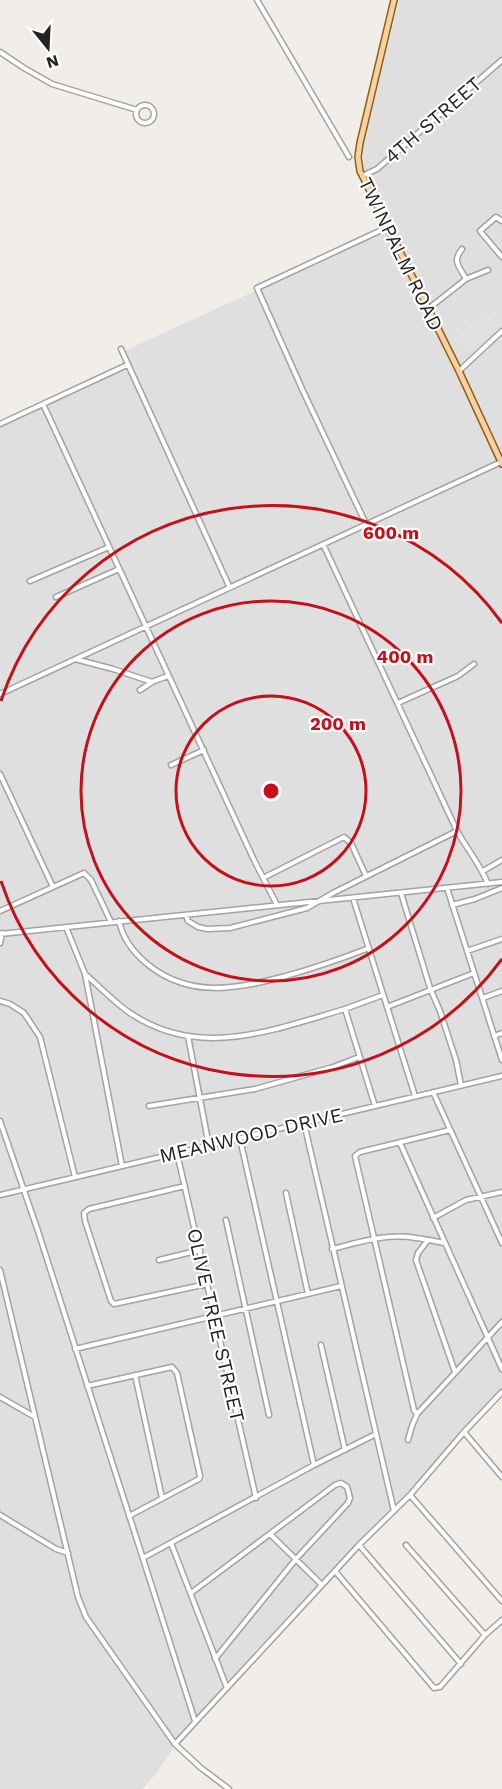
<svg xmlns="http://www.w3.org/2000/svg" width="502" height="1789" viewBox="0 0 502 1789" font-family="'Work Sans',sans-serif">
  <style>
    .residential { fill: #e0dfdf }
    .parking { fill: #e2e2e2 }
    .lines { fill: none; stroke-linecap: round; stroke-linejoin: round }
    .minor-casing { stroke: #a3a3a3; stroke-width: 7 }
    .major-casing { stroke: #935f0c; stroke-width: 8 }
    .minor { stroke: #fff; stroke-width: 4 }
    .major { stroke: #f5d1aa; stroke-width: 5 }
    .ring { fill: none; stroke: #c3101a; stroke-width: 3 }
    .labels { text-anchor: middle; stroke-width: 4.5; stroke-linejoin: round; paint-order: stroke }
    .street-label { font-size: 20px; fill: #222; stroke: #fff }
    .centre { fill: #c3101a; stroke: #fff; stroke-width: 3 }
    .ring-label { font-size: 18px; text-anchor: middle; font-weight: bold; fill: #c3101a; stroke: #fff; stroke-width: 4.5; stroke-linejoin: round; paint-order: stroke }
  </style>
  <rect width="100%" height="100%" fill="#f1eee9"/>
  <path class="residential" d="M399,0H502V458L375,197L364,168L363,149Z
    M386,231L502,470V1075L0,1193V428L125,369L124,351Z
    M502,1076V1391L174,1747L155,1775L142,1789H0V1195Z"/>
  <path class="parking" d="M485,310L499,326L467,353L456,337Z"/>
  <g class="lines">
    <defs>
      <path id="minor" d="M257,0L349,157
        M0,52L24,68L52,84L137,110
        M136 114a9 9 0 1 1 18 0a9 9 0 1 1-18 0Z
        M362,176L377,169L502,60
        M502,221L496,217L480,231L502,257
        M462,249C452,261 459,266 466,279
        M428,309L466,279L488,270
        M121,349L229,586
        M459,371L502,331
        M43,404L254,860L277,905
        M0,424L127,365
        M366,524L303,391L257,288L388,227
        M323,544L457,831C467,849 480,864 488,884
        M30,581L109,547
        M56,597L119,569
        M75,659L113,669L152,682
        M140,690L154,681L168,676
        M0,694L501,462
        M398,703L458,676L474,664
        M171,765L204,750
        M0,774L53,887
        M483,871L502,860
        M263,878L344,837L351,843L366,876
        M447,888L502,1060
        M401,893L430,988L440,1011L456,1060L461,1085
        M353,898L415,1096
        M452,905L475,899L502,888
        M0,911L84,873L91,880L111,922
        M186,915L188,921L198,927L207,929L230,928L307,908L333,893L457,831
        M119,921C123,939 133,952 146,963C189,999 236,989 286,976C314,968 341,959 369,948
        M66,927L85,974L122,1166
        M0,934L502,882
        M0,943L2,933
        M467,951L502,939
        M85,974C100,987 114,1002 130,1013C200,1060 272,1030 345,1009L375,1106
        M483,998L502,991
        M0,1001L10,1004L24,1013L40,1037L75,1177
        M387,1007L474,973
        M345,1009L383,995
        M188,1036L209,1146
        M494,1036L502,1033
        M433,1092L502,1243
        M149,1106L255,1089L333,1067L359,1057
        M0,1121L38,1231L195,1721
        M304,1123L394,1511
        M240,1139L314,1465
        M400,1143L502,1369
        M177,1153L256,1498
        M185,1186L89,1209L84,1213L85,1221L111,1301L114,1304L207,1284
        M286,1193L308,1294
        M0,1195L502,1076
        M433,1218L466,1200L502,1192
        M226,1220L269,1415
        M428,1240L418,1253L416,1260L455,1372
        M332,1249C360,1242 387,1233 416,1238C425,1239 434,1241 444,1243
        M159,1260L200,1250
        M0,1270L78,1597L86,1617L175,1744L201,1768L229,1789
        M321,1345L345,1450
        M75,1349L341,1286
        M135,1375L162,1498
        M87,1386L172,1367L177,1373L200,1476L199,1479L129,1516
        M0,1397L35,1417
        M417,1414L414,1410L355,1156L360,1152L450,1130
        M464,1432L502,1477
        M408,1440L412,1426L417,1414L502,1322
        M410,1495L502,1601
        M0,1515L56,1549L68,1553
        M270,1534L322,1585
        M171,1543L227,1688
        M359,1545L461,1664
        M406,1545L485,1635
        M143,1558L314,1465L376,1434
        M335,1571L434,1688L440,1687L485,1635L502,1620
        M191,1593L335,1485L341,1483L347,1487L350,1498L348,1503L296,1559L215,1659
        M175,1744L359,1545L410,1495L464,1432L502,1392"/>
      <path id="major" d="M394,0L360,143L358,157L360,171L459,371L502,464"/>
    </defs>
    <use href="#minor" class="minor-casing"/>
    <use href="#major" class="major-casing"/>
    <use href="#minor" class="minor"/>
    <use href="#major" class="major"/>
  </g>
  <g class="ring">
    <circle cx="271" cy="791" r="95"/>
    <circle cx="271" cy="791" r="190"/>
    <path d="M502 959A285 285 0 0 1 1 881M1 701A285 285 0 0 1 502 623"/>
  </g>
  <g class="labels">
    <g class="street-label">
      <text transform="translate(433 120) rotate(-41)" y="7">4TH STREET</text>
      <text transform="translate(401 254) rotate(64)" y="7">TWINPALM ROAD</text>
      <text transform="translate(251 1135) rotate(-13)" y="7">MEANWOOD DRIVE</text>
      <text transform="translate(216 1325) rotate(77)" y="7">OLIVE TREE STREET</text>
    </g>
  </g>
  <circle cx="271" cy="791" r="9" class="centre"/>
  <g class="ring-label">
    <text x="391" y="539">600 m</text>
    <text x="405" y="663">400 m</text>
    <text x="338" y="730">200 m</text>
  </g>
  <g transform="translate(48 48) rotate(162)" stroke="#ffffff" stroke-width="4.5" paint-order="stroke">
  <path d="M0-4.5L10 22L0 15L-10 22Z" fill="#222222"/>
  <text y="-9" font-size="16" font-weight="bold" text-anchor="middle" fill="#222222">N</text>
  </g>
</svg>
